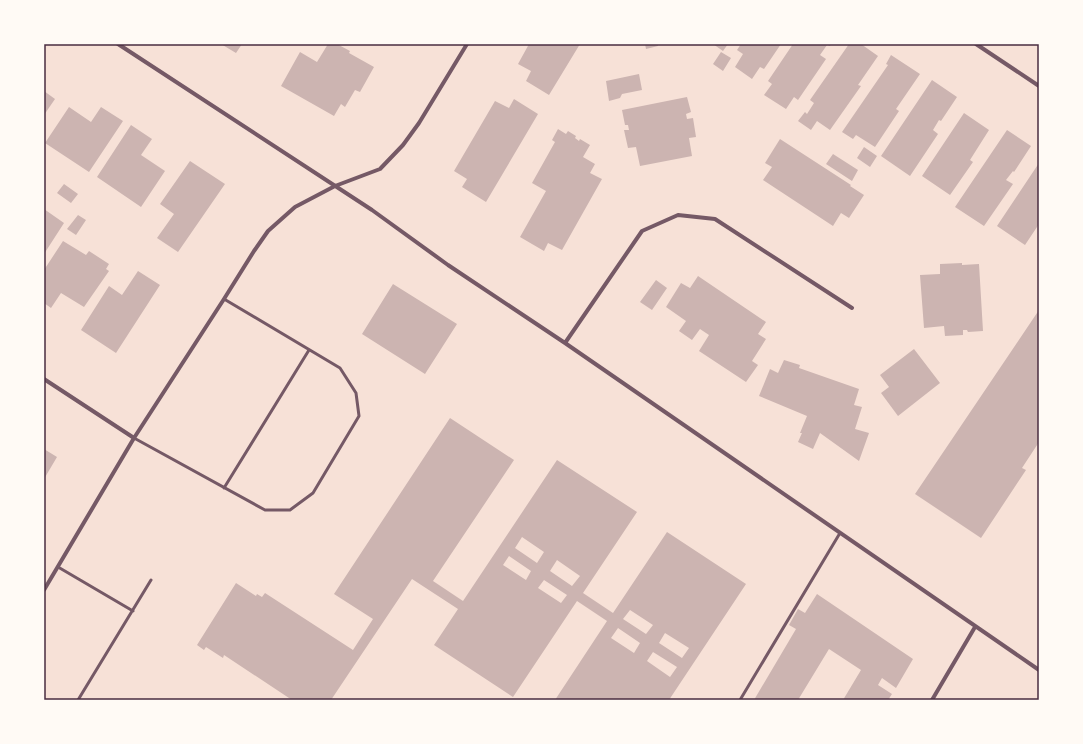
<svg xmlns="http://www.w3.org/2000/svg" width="1083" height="744" viewBox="0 0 1083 744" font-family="Raleway,sans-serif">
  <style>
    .building { fill: #ccb4b1; fill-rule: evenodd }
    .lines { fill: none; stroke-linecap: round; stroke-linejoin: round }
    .service { stroke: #755966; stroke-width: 3 }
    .minor { stroke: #755966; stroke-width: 4 }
    .neatline { fill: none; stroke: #4a2c40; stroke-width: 1.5 }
  </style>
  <rect width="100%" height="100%" fill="#f7e1d7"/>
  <path class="building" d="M221,44H242L236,53Z
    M328,44H337L350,51L349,53L374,67L360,92L355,90L345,107L341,104L334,116L281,86L300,52L317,62Z
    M529,44H580L549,95L526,81L531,71L518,64Z
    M645,44H658V46L646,49Z
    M713,44H728L723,51Z
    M741,44H781L764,69L760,67L752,79L735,67L743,54L737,50Z
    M793,44H831L830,46L827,45L820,55L826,59L798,100L794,97L786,109L764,95L772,84L768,81Z
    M849,44H861L878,56L858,85L861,86L830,130L817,121L811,130L798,121L805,112L807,114L814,103L810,100Z
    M721,52L731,58L723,71L713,64Z
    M891,55L920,74L896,109L899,111L875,147L856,135L853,139L842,132L888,65L886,64Z
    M639,74L642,90L622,94L620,98L609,101L606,81Z
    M932,80L957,97L941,121L939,120L933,130L938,134L910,176L881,156Z
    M44,91L55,99L44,115Z
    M687,97L691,112L686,114L687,119L693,118L696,137L689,138L692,156L640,166L636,147L628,148L624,130H629L628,125H625L622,110Z
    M514,99L538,114L486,202L462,187L467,179L454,171L495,101L509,108Z
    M69,107L91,122L101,107L123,121L89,172L45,143Z
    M964,113L989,130L970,160L973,162L950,195L922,176Z
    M131,125L152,139L141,155L165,171L141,207L97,177Z
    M558,129L566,134L568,131L576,136L575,138L579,141L580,139L590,145L583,157L595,164L590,173L602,179L562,250L548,243L544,251L520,237L546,191L532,183L555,142L552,140Z
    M1007,130L1031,146L1014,172L1013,171L1006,180L1013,184L984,226L955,207Z
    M780,139L851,185L850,186L864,195L849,218L841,213L833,226L763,180L772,167L765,163Z
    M864,147L877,156L870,167L857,158Z
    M833,154L858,170L852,181L826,164Z
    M190,161L225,184L178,252L157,238L174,214L160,204Z
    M1039,163V224L1025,245L997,226Z
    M64,184L78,194L71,203L57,193Z
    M44,209L64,223L44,254Z
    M78,215L86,220L76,235L67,229Z
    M63,241L86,255L89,251L109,264L106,269L109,271L84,307L61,293L51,308L44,303V270Z
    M962,263V265L979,264L983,331L968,332L967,330H963V335L945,336L944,326L924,328L920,275L940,274V264Z
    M138,271L160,285L116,353L81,330L109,286L122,295Z
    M698,276L766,322L758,334L766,339L752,361L758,365L746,382L699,351L709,335L700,329L692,340L679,331L686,321L666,307L681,283L690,288Z
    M656,280L667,288L652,310L640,302Z
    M393,284L457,324L425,374L362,334Z
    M1039,310V442L1022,468L1026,470L981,538L915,494Z
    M914,349L940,383L898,416L881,393L889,387L880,375Z
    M784,360L800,365L799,368L859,389L854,405L862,407L855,429L869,433L859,461L820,433L813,449L798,442L802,433H800L807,416L759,396L770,369L778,373Z
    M450,418L514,460L433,581L463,601L557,460L637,512L583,593L613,613L667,532L746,584L669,700H555L607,621L577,601L513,697L434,645L458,609L412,579L331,700H292L224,655L223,658L206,647L204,650L197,645L236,583L256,596L257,594L262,597L265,593L353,650L373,619L334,594ZM522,537L544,552L537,563L515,548ZM509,556L531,571L526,580L503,565ZM557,560L580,576L572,586L550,571ZM544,580L567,595L561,603L538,588ZM630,610L653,625L646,634L623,619ZM618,628L640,643L634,653L611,638ZM665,633L689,648L682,658L659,643ZM653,652L677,667L670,677L647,661Z
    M44,449L57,457L44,479Z
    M817,594L913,659L896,688L882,678L878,685L892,694L888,700H843L861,670L829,649L798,700H754L796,629L789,625L798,609L805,613Z"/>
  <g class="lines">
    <path class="service" d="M134,438L265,510H290L313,493L359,416L356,393L340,368L224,299
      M224,488L309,350
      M58,567L133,611
      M78,700L151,580
      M740,700L840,533"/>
    <path class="minor" d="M118,44L372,210L448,265L565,343L1039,670
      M976,44L1039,86
      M565,343L642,231L678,215L715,219L852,308
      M44,379L134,438
      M44,590L134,438L224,299L254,251L268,231L295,207L335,186L380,169L403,145L419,123L467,44
      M932,700L975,627"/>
  </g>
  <rect width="1083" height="744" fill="none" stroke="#fffaf5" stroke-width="90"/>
  <rect x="45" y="45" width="993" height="654" class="neatline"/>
</svg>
